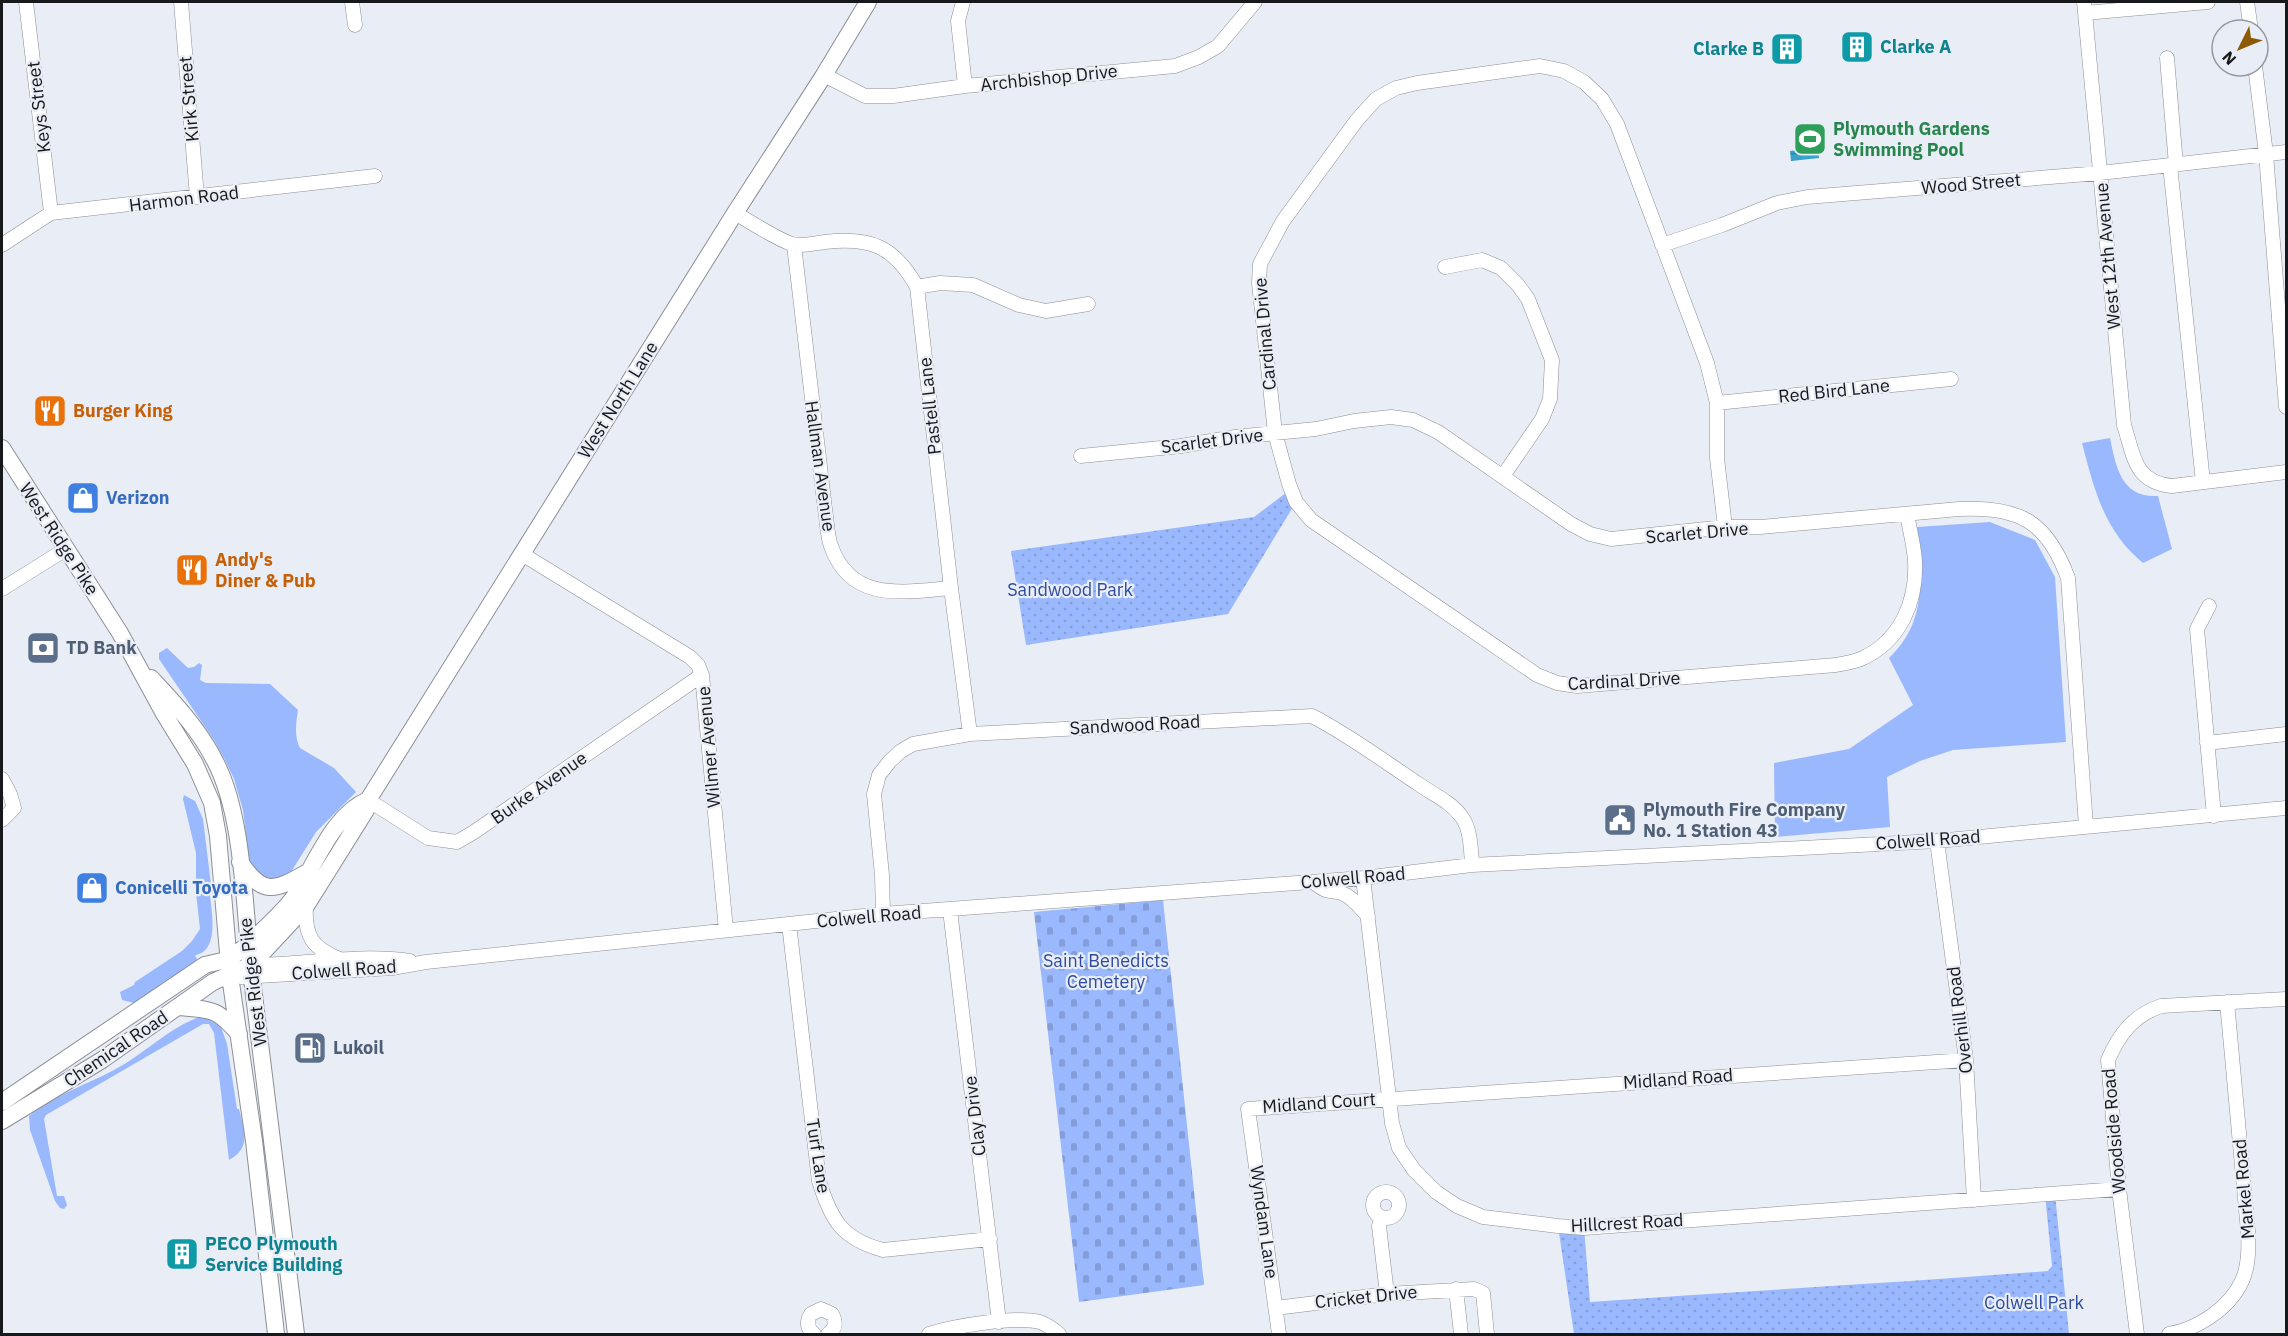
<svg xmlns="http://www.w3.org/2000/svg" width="2288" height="1336" viewBox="0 0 2288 1336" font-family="'IBM Plex Sans',sans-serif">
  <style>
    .grass { fill: #9ab8fd }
    .cemetery { fill: url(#cemetery-stones) }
    .park { fill: url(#park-dots) }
    .water { fill: url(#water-rules) }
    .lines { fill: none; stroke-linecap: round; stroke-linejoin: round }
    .minor-casing { stroke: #8b8f96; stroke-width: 15 }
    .major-casing { stroke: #8b8f96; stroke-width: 18 }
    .minor { stroke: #fff; stroke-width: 14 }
    .major { stroke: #fff; stroke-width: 16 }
    .labels { text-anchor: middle; stroke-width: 4.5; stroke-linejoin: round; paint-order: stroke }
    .culture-label { font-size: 18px; font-weight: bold; fill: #0d838f; stroke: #e9edf5; text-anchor: start }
    .street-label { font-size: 18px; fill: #17181b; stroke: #e9edf5 }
    .leisure-label { font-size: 18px; font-weight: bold; fill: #27864d; stroke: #e9edf5; text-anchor: start }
    .food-label { font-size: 18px; font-weight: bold; fill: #c56008; stroke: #e9edf5; text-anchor: start }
    .shop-label { font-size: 18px; font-weight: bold; fill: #366cbe; stroke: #e9edf5; text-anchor: start }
    .park-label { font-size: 18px; fill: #2d4ba0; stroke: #e9edf5 }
    .service-label { font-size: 18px; font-weight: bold; fill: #4e5e75; stroke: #e9edf5; text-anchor: start }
  </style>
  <defs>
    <pattern id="cemetery-stones" width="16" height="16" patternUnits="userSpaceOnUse" patternTransform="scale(1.5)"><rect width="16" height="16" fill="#9ab8fd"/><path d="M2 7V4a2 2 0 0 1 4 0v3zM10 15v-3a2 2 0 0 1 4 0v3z" fill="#849dd8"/></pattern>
    <pattern id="park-dots" width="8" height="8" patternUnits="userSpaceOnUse" patternTransform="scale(1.5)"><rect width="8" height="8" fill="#9ab8fd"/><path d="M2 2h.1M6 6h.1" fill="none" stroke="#849dd8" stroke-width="1.8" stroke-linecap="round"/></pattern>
    <pattern id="water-rules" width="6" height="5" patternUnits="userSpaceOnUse" patternTransform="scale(1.5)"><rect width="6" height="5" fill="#35a3cb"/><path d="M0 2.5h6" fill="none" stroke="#2c84a4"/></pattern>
  </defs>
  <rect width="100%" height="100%" fill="#e9edf5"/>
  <path class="grass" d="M2110,438C2116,467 2121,498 2158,496L2172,549L2143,563C2104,531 2094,489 2082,443Z
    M1990,522L2035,540L2055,577L2066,742L1953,750L1920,761L1887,777L1890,827L1775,837L1774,763L1849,749L1913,705L1889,658C1929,620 1920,577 1917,527Z
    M167,648L188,668L194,667L199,663L202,665L200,680L206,683L270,684L298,710C296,722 294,737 300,748L334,768L356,792L316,832L291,872L284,878L263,879L249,860L243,810L234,779L225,760L214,740L159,659V653Z
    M184,795L195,801L203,819L212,893L210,894C211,909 218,941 203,952C200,954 197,954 195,956L198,960L134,1003L122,1000L120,992L134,985L135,982L182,951L192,941L200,929L196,893V853L183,799Z
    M205,1015L221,1027L227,1044L237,1109H239C244,1129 252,1148 229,1160L214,1033L209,1024H203L46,1115L44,1119L57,1196H64L67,1205L64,1209L60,1208L55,1201L30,1130L29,1116C54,1095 86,1085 114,1070C146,1053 170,1026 205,1015Z"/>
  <path class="cemetery" d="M1163,900L1204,1285L1079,1302L1034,912Z"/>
  <path class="park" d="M1291,489L1296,502L1228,614L1026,645L1011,551L1254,517Z
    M2045,1194H2055L2069,1334H1574L1558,1226L1584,1228L1590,1302C1743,1291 1896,1283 2048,1271L2052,1266Z"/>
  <path class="water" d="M1816,126L1819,158L1791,161L1790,151L1804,149L1802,128Z"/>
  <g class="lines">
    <defs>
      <path id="minor" d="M26,2L51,213
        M181,2L197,197
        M352,2L355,25
        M963,2L958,21L965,86
        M2084,2L2124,425C2134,456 2134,482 2172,486L2286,472
        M2247,2L2251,30
        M2085,13L2208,2
        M2167,58L2176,165
        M2255,66L2266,154L2286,407
        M824,75L865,96H893L965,86L1175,66L1199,57L1218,46L1255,2
        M2170,165L2203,482
        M735,213C749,221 778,240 792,244C801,247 816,243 825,242C871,237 894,246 917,287L951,588L970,734
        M2,245L51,213L375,176
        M794,245L825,509C827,521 827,535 831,546C851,603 903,592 951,588
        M1662,245L1722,225L1777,203L1807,197L2100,173L2286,152
        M1445,267L1482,260L1501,268L1518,285L1528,299L1552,360L1550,399L1542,419L1503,476
        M917,287L940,283L973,285L1019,305L1046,311L1088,304
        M1717,403L1951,379
        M1081,456L1181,446L1235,437L1316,429L1354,421L1391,417L1413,420L1438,432L1571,524L1590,534L1611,539L1725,527H1760L1959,509C2019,506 2047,521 2068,578L2086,826
        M1725,527L1717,458V403L1707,363L1617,124L1602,99L1584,82L1564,71L1540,66L1417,83L1396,88L1376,99L1357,120L1283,221L1260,264L1259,283L1275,433L1289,484L1296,502L1311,520L1537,675L1557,683L1577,686L1836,665C1845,663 1855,662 1863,658C1901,640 1917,601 1915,561C1914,546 1910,530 1907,515
        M522,554L690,657L698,665L702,675L726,930
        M2,589L66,549
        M2209,606L2197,629L2214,816
        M2207,743L2286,734
        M2,779L10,794L14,808L2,820
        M368,800L428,838L457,842L474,832L702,675
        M1937,841L1966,1060L1974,1200
        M1363,878L1392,1123L1399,1148L1414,1170L1436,1192L1457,1206L1483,1217L1558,1226L1584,1228L2119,1189
        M1313,882C1329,894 1326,889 1341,893C1352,896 1360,908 1368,916
        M306,906C304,937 313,949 342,960
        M950,910L999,1322
        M883,914L882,875L874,794L879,775L890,761L901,751L913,744L970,734L1312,716C1349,735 1382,760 1417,783C1432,794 1450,801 1461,816C1471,828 1471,851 1472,865
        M789,924L819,1181C831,1220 842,1239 883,1250L990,1239
        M251,965C303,965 359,953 410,961
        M241,977L392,968L426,962L883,914L1363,878L1472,865L1937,841L2286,808
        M1373 1205a13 13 0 1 1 26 0a13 13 0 1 1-26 0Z
        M1381,1218L1379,1226L1387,1294
        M1456,1289L1461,1334
        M1276,1308L1387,1294L1474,1289L1483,1293L1487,1334
        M814,1334C807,1329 806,1322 811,1314L821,1309L832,1314C836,1322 836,1329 828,1334
        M929,1334C954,1326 1014,1316 1040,1322C1048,1325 1053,1329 1059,1334
        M1279,1334L1248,1109L1966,1060
        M2137,1334L2119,1189L2108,1060C2119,1034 2134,1015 2161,1006L2286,999
        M2169,1334C2197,1329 2229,1309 2242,1281C2249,1266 2249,1247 2248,1231L2227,1002"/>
      <path id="major" d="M2,448L120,633L163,712L195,764L212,803L218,836L230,976L254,1141L276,1334
        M151,678C175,704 199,729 215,761C245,818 244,914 252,979C267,1097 281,1216 296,1334
        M240,862C263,896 274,891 306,873
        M179,1007C213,1010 216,1008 239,1034
        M2,1102L205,965C212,963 221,962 228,959C240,954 286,909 294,897C315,866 332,815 368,800
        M2,1121L102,1060L213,982L251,965L306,906L366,810L368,800L735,213L824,75L868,2"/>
    </defs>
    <use href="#minor" class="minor-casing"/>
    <use href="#major" class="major-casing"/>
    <use href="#minor" class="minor"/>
    <use href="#major" class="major"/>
  </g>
  <defs>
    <symbol id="building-square" viewBox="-11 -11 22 22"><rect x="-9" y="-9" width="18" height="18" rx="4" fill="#0f9aa8" stroke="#e9edf5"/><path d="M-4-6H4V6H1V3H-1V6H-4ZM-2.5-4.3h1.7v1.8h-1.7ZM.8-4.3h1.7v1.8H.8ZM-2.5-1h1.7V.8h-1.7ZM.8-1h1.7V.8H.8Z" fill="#fff"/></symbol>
    <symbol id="stadium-square" viewBox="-11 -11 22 22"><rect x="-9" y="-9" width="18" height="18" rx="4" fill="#2e9e5b" stroke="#e9edf5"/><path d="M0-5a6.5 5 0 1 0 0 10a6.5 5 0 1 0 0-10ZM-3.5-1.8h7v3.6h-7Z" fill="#fff"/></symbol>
    <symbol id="restaurant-square" viewBox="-11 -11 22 22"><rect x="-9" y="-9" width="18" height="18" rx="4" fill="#e8710a" stroke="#e9edf5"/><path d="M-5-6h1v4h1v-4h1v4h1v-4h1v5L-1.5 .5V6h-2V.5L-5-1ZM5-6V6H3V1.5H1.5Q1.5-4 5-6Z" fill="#fff"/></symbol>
    <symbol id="shop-square" viewBox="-11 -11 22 22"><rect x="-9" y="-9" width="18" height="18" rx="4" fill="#3f7fe0" stroke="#e9edf5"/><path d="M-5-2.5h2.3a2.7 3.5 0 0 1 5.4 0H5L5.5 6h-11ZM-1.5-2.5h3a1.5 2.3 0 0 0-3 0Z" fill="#fff"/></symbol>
    <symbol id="bank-square" viewBox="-11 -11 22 22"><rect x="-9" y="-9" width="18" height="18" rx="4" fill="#5c6f8a" stroke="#e9edf5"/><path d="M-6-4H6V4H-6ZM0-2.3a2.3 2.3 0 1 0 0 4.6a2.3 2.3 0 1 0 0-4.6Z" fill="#fff"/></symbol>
    <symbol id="civic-square" viewBox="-11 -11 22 22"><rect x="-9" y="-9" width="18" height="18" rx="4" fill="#5c6f8a" stroke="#e9edf5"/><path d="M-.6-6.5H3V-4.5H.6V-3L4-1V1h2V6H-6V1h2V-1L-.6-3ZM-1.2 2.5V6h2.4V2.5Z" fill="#fff"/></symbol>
    <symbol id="fuel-square" viewBox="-11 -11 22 22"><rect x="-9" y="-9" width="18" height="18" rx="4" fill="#5c6f8a" stroke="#e9edf5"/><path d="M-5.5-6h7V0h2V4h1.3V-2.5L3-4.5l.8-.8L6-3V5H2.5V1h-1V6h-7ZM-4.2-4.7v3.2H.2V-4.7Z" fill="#fff"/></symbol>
  </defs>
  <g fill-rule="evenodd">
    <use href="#building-square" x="1838" y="28" width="38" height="38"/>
    <use href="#building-square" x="1768" y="30" width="38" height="38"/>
    <use href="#stadium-square" x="1791" y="120" width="38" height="38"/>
    <use href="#restaurant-square" x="31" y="392" width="38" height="38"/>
    <use href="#shop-square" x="64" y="479" width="38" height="38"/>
    <use href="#restaurant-square" x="173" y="551" width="38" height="38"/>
    <use href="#bank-square" x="24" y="629" width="38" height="38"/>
    <use href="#civic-square" x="1601" y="801" width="38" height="38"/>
    <use href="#shop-square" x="73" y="869" width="38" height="38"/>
    <use href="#fuel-square" x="291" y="1029" width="38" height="38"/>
    <use href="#building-square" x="163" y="1235" width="38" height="38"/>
  </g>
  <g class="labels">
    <g class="culture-label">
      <text x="1880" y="53">Clarke A</text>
      <text x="1764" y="55" text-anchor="end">Clarke B</text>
      <text x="205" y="1250">PECO Plymouth<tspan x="205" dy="21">Service Building</tspan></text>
    </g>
    <g class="street-label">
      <text transform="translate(1049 78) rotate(-6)" y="6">Archbishop Drive</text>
      <text transform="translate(189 99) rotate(-95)" y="6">Kirk Street</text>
      <text transform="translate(39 107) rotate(-97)" y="6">Keys Street</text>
      <text transform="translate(1971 184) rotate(-5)" y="6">Wood Street</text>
      <text transform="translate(184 199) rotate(-7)" y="6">Harmon Road</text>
      <text transform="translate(2108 256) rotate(-95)" y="6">West 12th Avenue</text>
      <text transform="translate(1265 334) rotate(-95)" y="6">Cardinal Drive</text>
      <text transform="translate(1834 391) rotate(-6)" y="6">Red Bird Lane</text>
      <text transform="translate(618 400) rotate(-58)" y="6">West North Lane</text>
      <text transform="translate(930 406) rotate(-96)" y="6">Pastell Lane</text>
      <text transform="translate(1212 441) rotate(-7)" y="6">Scarlet Drive</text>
      <text transform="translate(820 466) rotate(82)" y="6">Hallman Avenue</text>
      <text transform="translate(1697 533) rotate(-5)" y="6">Scarlet Drive</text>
      <text transform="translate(59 539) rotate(57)" y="6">West Ridge Pike</text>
      <text transform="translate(1624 681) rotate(-3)" y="6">Cardinal Drive</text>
      <text transform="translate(1135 725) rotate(-3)" y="6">Sandwood Road</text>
      <text transform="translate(709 747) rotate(-95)" y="6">Wilmer Avenue</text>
      <text transform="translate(539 788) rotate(-35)" y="6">Burke Avenue</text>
      <text transform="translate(1928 840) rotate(-4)" y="6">Colwell Road</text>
      <text transform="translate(1353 878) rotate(-5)" y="6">Colwell Road</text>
      <text transform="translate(869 917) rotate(-5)" y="6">Colwell Road</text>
      <text transform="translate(344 970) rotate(-4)" y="6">Colwell Road</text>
      <text transform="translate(253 982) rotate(-97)" y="6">West Ridge Pike</text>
      <text transform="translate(1960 1020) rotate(-97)" y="6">Overhill Road</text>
      <text transform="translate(116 1049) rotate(-34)" y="6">Chemical Road</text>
      <text transform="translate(1678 1079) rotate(-4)" y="6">Midland Road</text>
      <text transform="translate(1319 1103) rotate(-4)" y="6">Midland Court</text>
      <text transform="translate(975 1116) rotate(-97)" y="6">Clay Drive</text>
      <text transform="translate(2114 1131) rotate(-95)" y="6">Woodside Road</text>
      <text transform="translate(818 1156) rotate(81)" y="6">Turf Lane</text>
      <text transform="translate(2244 1189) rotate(-95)" y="6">Markel Road</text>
      <text transform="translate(1264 1222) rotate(82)" y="6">Wyndam Lane</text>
      <text transform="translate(1627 1223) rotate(-3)" y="6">Hillcrest Road</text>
      <text transform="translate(1366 1297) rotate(-6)" y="6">Cricket Drive</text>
    </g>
    <g class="leisure-label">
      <text x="1833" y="135">Plymouth Gardens<tspan x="1833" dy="21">Swimming Pool</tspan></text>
    </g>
    <g class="food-label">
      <text x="73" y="417">Burger King</text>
      <text x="215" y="566">Andy's<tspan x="215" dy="21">Diner &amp; Pub</tspan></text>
    </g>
    <g class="shop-label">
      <text x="106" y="504">Verizon</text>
      <text x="115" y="894">Conicelli Toyota</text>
    </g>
    <g class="park-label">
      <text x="1070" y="596">Sandwood Park</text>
      <text x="1106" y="967">Saint Benedicts<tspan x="1106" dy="21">Cemetery</tspan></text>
      <text x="2034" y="1309">Colwell Park</text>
    </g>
    <g class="service-label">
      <text x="66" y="654">TD Bank</text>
      <text x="1643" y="816">Plymouth Fire Company<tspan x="1643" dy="21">No. 1 Station 43</tspan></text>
      <text x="333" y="1054">Lukoil</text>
    </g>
  </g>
  <rect width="2288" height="1336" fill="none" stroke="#17181b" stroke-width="6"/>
  <g transform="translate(2240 48) rotate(227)"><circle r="28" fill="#e9edf5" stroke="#95989e" stroke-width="1.5"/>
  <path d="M0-4.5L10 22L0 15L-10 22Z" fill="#8c5a06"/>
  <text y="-9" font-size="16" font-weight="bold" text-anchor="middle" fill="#17181b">N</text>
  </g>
</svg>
